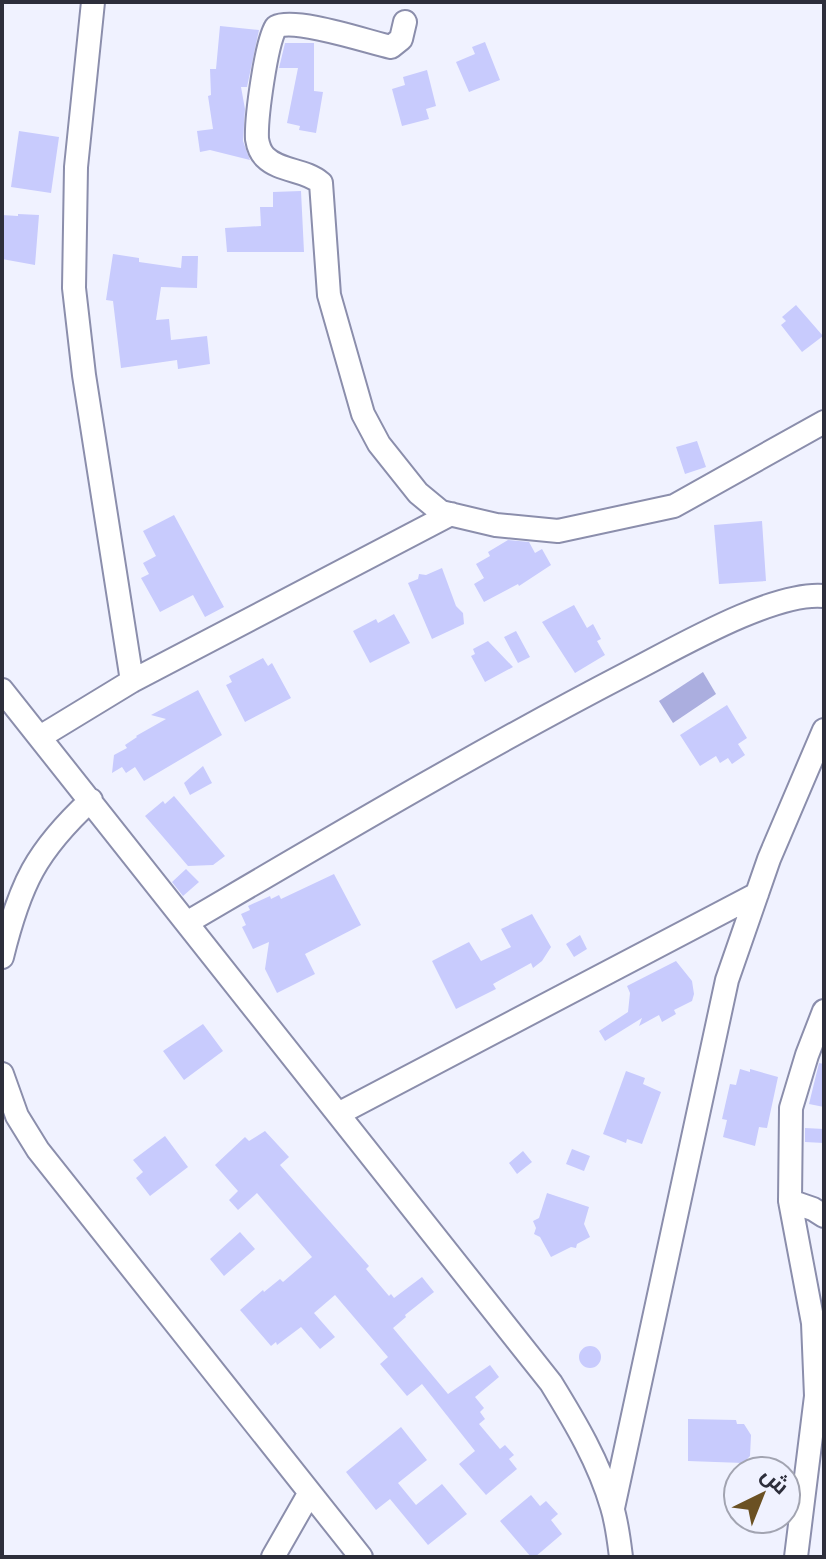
<svg xmlns="http://www.w3.org/2000/svg" width="826" height="1559" viewBox="0 0 826 1559" font-family="Helvetica,Cairo,sans-serif">
  <style>
    .water { fill: #abaedf }
    .building { fill: #c8cbfd }
    .lines { fill: none; stroke-linecap: round; stroke-linejoin: round }
    .minor-casing { stroke: #8b8eac; stroke-width: 26 }
    .minor { stroke: #fff; stroke-width: 22 }
  </style>
  <rect width="100%" height="100%" fill="#f0f2ff"/>
  <path class="water" d="M703,672L716,694L673,723L659,701Z"/>
  <path class="building" d="M220,26L259,30L247,87H241L245,109L243,141L250,160L210,150L200,152L197,131L213,129L208,96L211,95L210,69H216Z
    M485,42L500,80L469,92L456,62L475,54L472,47Z
    M285,43H314V91L323,92L316,133L299,130L300,126L287,123L298,68H279Z
    M427,70L436,106L426,109L429,119L402,126L392,89L405,85L403,77Z
    M19,131L59,137L51,193L11,187Z
    M301,191L304,252H227L225,228L261,226L260,207H273V192Z
    M18,214L39,215L35,265L2,259V215L18,216Z
    M113,254L139,258V262L181,268L182,256H198L197,288L161,287L156,320L169,319L171,340L207,336L210,364L178,369L177,360L121,368L113,301L106,300Z
    M796,305L823,336L802,352L781,325L786,321L782,317Z
    M697,441L706,467L685,474L676,447Z
    M174,515L224,607L205,617L193,595L160,612L141,578L149,574L143,563L156,556L143,531Z
    M762,521L766,581L719,584L714,525Z
    M508,540L529,542L535,553L542,549L551,565L519,586L518,584L484,602L474,584L484,578L476,564L490,556L488,552Z
    M442,568L456,606L463,613L464,624L432,639L408,583L418,579L419,574L426,575Z
    M574,605L587,628L593,624L601,639L597,641L605,655L575,673L542,622Z
    M394,614L410,643L370,663L353,631L376,619L378,623Z
    M516,631L530,657L518,663L504,637Z
    M488,641L513,667L485,682L471,656L475,654L473,649Z
    M263,658L268,666L272,663L291,698L245,722L226,685L232,682L229,676Z
    M198,690L222,735L144,781L135,767L126,773L122,767L112,773L114,755L127,748L125,745L137,737L136,736L166,719L151,715Z
    M727,705L747,738L738,744L745,755L732,764L728,758L720,763L716,756L700,766L680,735Z
    M203,766L212,783L190,795L184,783Z
    M174,796L225,856L213,865L188,866L145,816L163,801L165,804Z
    M186,869L199,882L183,896L172,882Z
    M334,874L361,925L305,954L315,974L277,993L265,969L269,942L253,949L242,927L246,925L241,914L250,910L248,906L270,896L271,899L279,895L281,899Z
    M532,914L551,947L542,961L533,968L531,963L493,984L496,989L456,1009L432,961L469,942L481,961L511,947L501,929Z
    M580,935L587,949L574,957L566,944Z
    M676,961L692,981L694,994L692,1001L674,1010L676,1014L662,1022L659,1015L639,1026L642,1018L605,1041L599,1031L628,1012L630,993L627,986Z
    M203,1024L223,1051L184,1080L163,1051Z
    M819,1063L824,1064V1107L809,1104Z
    M740,1069L750,1072V1069L778,1077L767,1128L759,1127L755,1146L723,1137L727,1120L722,1119L730,1084L736,1085Z
    M626,1071L645,1078L643,1084L661,1092L642,1144L627,1139L626,1143L603,1134Z
    M805,1128L824,1129V1143L805,1142Z
    M265,1131L289,1157L280,1165L369,1266L366,1269L389,1296L391,1294L394,1298L422,1277L434,1292L405,1315L406,1317L393,1328L448,1394L490,1365L499,1377L475,1397L484,1408L480,1412L485,1419L479,1424L500,1449L505,1445L514,1455L509,1459L517,1469L486,1495L459,1464L475,1451L422,1384L407,1396L380,1364L388,1357L335,1295L314,1313L335,1337L320,1349L301,1327L277,1345L276,1342L271,1346L240,1310L263,1290L264,1292L280,1279L283,1282L312,1257L257,1193L238,1210L229,1200L238,1191L215,1165L245,1137L249,1141Z
    M165,1136L188,1167L150,1196L136,1178L143,1172L133,1160Z
    M572,1149L590,1156L584,1171L566,1164Z
    M523,1151L532,1162L517,1174L509,1163Z
    M547,1193L589,1207L584,1224L590,1237L577,1244L576,1248L571,1247L551,1257L540,1237L534,1234L536,1228L533,1221L539,1218Z
    M240,1232L255,1249L224,1276L210,1259Z
    M579 1357a11 11 0 1 1 22 0a11 11 0 1 1-22 0Z
    M688,1419L736,1420L737,1424H744L751,1435L750,1456L743,1463L688,1461Z
    M401,1427L427,1460L398,1483L416,1505L442,1484L467,1514L428,1545L390,1499L376,1510L346,1472Z
    M531,1495L540,1506L546,1501L558,1514L551,1520L562,1534L535,1557H531L500,1521Z"/>
  <g class="lines">
    <defs>
      <path id="minor" d="M93,2L76,167L74,288L84,375L132,681
        M405,22L401,39L391,47C368,42 295,17 276,27C266,43 256,118 257,139C258,145 260,152 265,157C280,172 305,169 321,183L329,295L363,414L379,444L418,493L441,512L496,525L558,531L674,506L824,422
        M2,690L551,1383C575,1422 599,1462 612,1507C617,1523 619,1541 621,1557
        M40,737L132,681L451,514
        M188,922C333,837 478,751 628,673C675,649 773,591 824,596
        M2,957C20,884 36,851 91,800
        M2,1074L17,1116L38,1150L361,1557
        M338,1114L757,894
        M790,1201L813,1209L824,1216
        M613,1508L727,980L769,859L824,730
        M273,1557L309,1494
        M796,1557L816,1396L813,1323L790,1201L791,1108L807,1055L824,1011"/>
    </defs>
    <use href="#minor" class="minor-casing"/>
    <use href="#minor" class="minor"/>
  </g>
  <rect width="826" height="1559" fill="none" stroke="#2d2e3b" stroke-width="8"/>
  <g transform="translate(762 1495) rotate(43)"><circle r="38" fill="#f0f2ff" stroke="#a2a4b1" stroke-width="2"/>
  <path d="M0-6L14 30L0 20L-14 30Z" fill="#6b5123"/>
  <text y="-12" font-size="22" font-weight="bold" text-anchor="middle" fill="#2d2e3b">ش</text>
  </g>
</svg>
